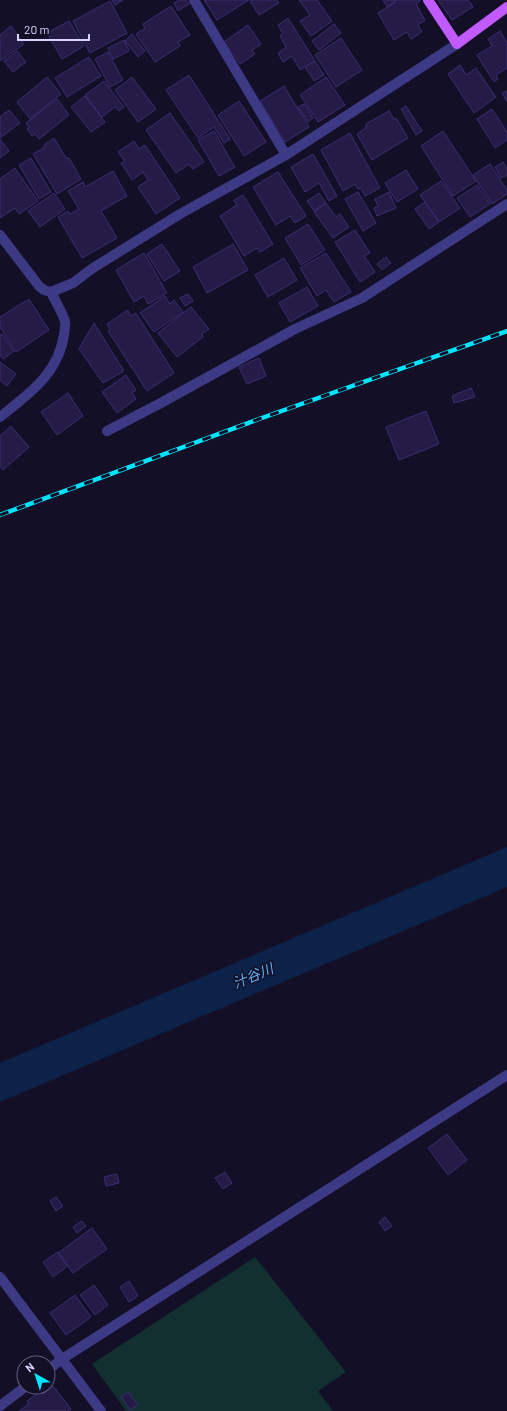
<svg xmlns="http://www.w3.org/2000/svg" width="507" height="1411" viewBox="0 0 507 1411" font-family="Barlow,'Noto Sans JP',sans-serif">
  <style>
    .green { fill: #12302f }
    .water { fill: #0c2248 }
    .building { fill: #241b47; stroke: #3b2d73 }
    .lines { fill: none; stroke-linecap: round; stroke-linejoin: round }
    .minor { stroke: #3d3a85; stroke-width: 10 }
    .major { stroke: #c25bff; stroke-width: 10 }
    .rail-casing { stroke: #00e5ff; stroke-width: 4.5 }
    .rail { stroke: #130f26; stroke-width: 3; stroke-dasharray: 9; stroke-linecap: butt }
    .labels { text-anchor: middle; stroke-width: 3; stroke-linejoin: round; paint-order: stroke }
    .water-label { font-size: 14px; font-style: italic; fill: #62b6ff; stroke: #130f26 }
  </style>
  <rect width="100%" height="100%" fill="#130f26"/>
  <path class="green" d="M255,1257L346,1372L318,1391L333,1411H126L92,1364Z"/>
  <path class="water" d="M507,847V887L0,1102V1063Z"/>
  <path class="building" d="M112,0H123L115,5Z
    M180,0H186L189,4L178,11L174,3Z
    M204,0H249L217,20Z
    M253,0H277L279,3L259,15L250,1Z
    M299,0H317L332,21L311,36L300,21L310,15Z
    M383,0H394L395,2L387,7Z
    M394,0H420V1L416,4L425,20L418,25L422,32L411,39L407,32L394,40L378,13L395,2Z
    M438,0H468L473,7L452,20Z
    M110,1L127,33L90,53L73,21Z
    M171,6L190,35L178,42L180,46L155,62L136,34L145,28L143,24Z
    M288,18L315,61L300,70L292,56L283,62L278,53L286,47L280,36L283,34L278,25Z
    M69,21L84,46L62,59L47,33Z
    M334,24L341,33L319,50L312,41Z
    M248,25L261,44L252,50L255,54L240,64L224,42Z
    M11,26L24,44L0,61V35Z
    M500,31L507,43V68L496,75L498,79L494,82L477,55L492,46L488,39Z
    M132,34L145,51L138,57L125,41Z
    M341,38L362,70L336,87L315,55Z
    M124,40L129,51L113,59L108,48Z
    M17,51L26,62L13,72L4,61Z
    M108,52L123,80L110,87L95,59Z
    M89,57L101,76L67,97L55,78Z
    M315,61L324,75L314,81L305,67Z
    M460,65L466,75L476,68L496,97L474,113L448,74Z
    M189,75L230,139L224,143L214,127L198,138L166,90Z
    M47,77L61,94L30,119L17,102Z
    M132,77L156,109L138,122L115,90Z
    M326,77L345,105L318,122L300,95Z
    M104,81L124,107L119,111L115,107L102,117L85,95Z
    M284,86L309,127L285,142L260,101Z
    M507,91V102L502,93Z
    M85,96L105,122L91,132L71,107Z
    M57,99L69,115L39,139L35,134L32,136L27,129L29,127L26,123Z
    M239,101L266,142L244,156L218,115Z
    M304,104L313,118L308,122L298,107Z
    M406,106L422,131L416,135L401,109Z
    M492,109L507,132V140L495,148L477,119Z
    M9,110L20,123L0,138V117Z
    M389,111L394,119L396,118L408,138L372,160L357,134L366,128V124Z
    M170,113L204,162L193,169L189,164L176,173L146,130Z
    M214,131L235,167L219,176L198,140Z
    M443,131L476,181L453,196L421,146Z
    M350,133L380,188L365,196L361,188L358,189L355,184L343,191L321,150Z
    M54,138L66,158H69L81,179L57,194L33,154L45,147L44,145Z
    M0,139L9,151L0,158Z
    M134,141L139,149L145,145L180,198L156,214L138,187L148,180L143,172L132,180L121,163L125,161L118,152Z
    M313,154L337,196L329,201L319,183L305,192L291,167Z
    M31,158L51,192L39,199L19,165Z
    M503,162L507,169V175L501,178L495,167Z
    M490,164L507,190V194L492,204L473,175Z
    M15,168L38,201L19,214L15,208L0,218V179Z
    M406,170L418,189L397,202L385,183Z
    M113,171L127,196L101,211L117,238L82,258L58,217L68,211L70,214L79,209L68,191L83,182L85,187Z
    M278,172L306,216L295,223L290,216L276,225L253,187Z
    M441,181L460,208L439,222L420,195Z
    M477,185L490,204L470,217L457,198Z
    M358,192L376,223L363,231L345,199Z
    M389,192L396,208L377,216L374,208L378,207L375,199Z
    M54,193L65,209L40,227L28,211Z
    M319,193L326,203L314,211L307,201Z
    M243,195L273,244L260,252L257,248L244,256L220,216L237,205L234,200Z
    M425,202L439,222L429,229L415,209Z
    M326,203L336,217L340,214L349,227L333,238L314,212Z
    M308,224L325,250L301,265L285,238Z
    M355,230L370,253L364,256L375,272L360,282L335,242Z
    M162,244L180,271L164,281L147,254Z
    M233,244L248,270L207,293L193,267Z
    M144,253L167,293L148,304L144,296L134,302L116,270Z
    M326,253L351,292L334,302L326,290L317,296L300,268Z
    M386,257L391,263L382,270L377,264Z
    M284,258L297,280L268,297L255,275Z
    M307,287L318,306L290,322L279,303Z
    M188,294L193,301L185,306L180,298Z
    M165,296L170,304L174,300L183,312L154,332L140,313Z
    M29,299L49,330L16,352L0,327V317Z
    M191,307L209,329L202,334L203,337L177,357L158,333Z
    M128,310L131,316L136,313L174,373L147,391L108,331L110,329L107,324Z
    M94,323L124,371L103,383L79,349Z
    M2,334L14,351L3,359L0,355V335Z
    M259,358L266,376L247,384L239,367Z
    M0,362L16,374L7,386L0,380Z
    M126,375L136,390L132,393L136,399L117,413L102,392Z
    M471,388L475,397L454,403L452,396Z
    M68,393L83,416L57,435L41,412Z
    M426,411L439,444L399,460L386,427Z
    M11,426L29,447L3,470L0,466V436Z
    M447,1134L467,1160L448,1175L428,1148Z
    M225,1172L232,1183L223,1189L215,1178Z
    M117,1174L119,1183L106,1186L104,1177Z
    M56,1197L63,1206L56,1211L50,1201Z
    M385,1217L392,1226L385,1231L379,1222Z
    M82,1221L86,1226L77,1233L73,1227Z
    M92,1228L107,1249L73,1273L58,1253Z
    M58,1252L68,1266L53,1277L43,1262Z
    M129,1281L138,1296L129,1302L120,1287Z
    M94,1285L108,1305L95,1315L80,1295Z
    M75,1295L91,1317L66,1335L50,1313Z
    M53,1386L71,1409L69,1411H19L29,1404L27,1401L41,1391L43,1394Z
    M128,1392L138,1405L130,1410L121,1397Z"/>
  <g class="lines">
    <path class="minor" d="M194,0L286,155
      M0,235L39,286L44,290L51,292L73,283L93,268L180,214L286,155L457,44
      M0,417C29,394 58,374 64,335C64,331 66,326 65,322C64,315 54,299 51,292
      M107,431L159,404L295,329L362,298L507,204
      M0,1277L101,1411
      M48,1370L62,1359L507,1075
      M0,1406L25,1387"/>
    <path class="major" d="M428,0L457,44L507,7"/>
    <defs>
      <path id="rail" d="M0,515L259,419L507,331"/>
    </defs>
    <use href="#rail" class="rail-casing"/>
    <use href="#rail" class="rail"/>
  </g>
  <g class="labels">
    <g class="water-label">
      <text transform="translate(253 976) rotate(-23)" y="5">汁谷川</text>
    </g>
  </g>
  <g transform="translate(36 1375) rotate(321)"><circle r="19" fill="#130f26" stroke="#625e7d"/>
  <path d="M0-3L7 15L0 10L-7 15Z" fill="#00e5ff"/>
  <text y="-6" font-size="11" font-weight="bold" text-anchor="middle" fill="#d9d4ff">N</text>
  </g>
  <path d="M18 34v6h71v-6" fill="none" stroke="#d9d4ff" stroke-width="2"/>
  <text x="24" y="34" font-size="12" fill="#d9d4ff" stroke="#130f26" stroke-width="3" paint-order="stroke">20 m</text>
</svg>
